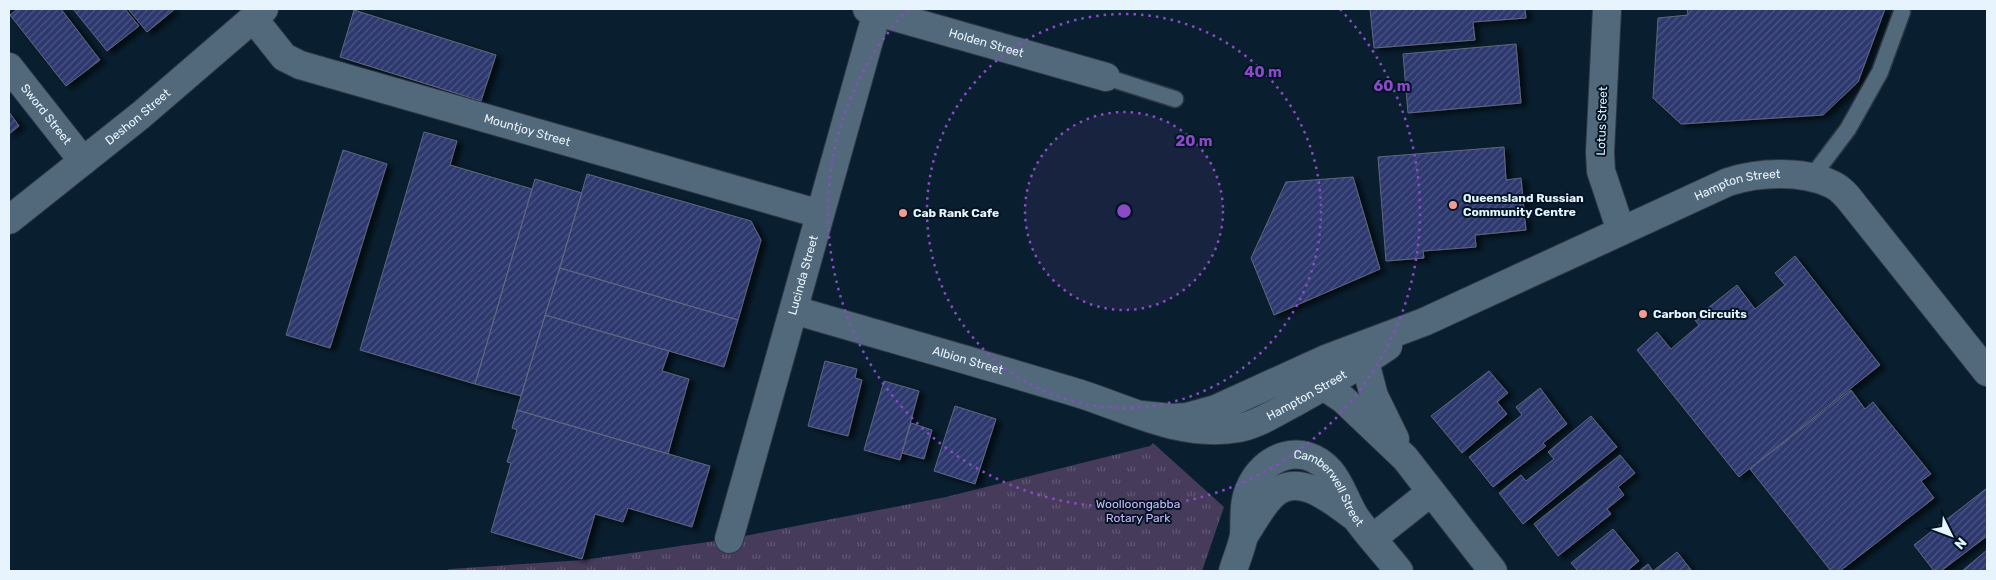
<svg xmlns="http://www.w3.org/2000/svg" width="1996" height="580" viewBox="0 0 1996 580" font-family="Rubik,sans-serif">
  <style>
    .grass { fill: url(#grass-tufts) }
    .building { fill: url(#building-hatch); stroke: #5f677f; filter: url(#shadow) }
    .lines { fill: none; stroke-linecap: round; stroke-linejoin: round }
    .service-casing { stroke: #2e3744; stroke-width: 19 }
    .minor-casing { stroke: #2e3744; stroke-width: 30 }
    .tertiary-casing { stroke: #2e3744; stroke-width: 30 }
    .service { stroke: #52697b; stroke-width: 16 }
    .minor { stroke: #52697b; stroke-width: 28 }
    .tertiary { stroke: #52697b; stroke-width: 28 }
    .ring { fill: none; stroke: #8b4ac8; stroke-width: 2.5; stroke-dasharray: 2.5 5 }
    .poi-dot { fill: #f59c92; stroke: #021524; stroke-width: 2 }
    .labels { text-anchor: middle; stroke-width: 4; stroke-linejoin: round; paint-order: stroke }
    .street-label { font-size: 12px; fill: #e7f4fe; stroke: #021524 }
    .poi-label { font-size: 12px; font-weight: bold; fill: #e7f4fe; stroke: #021524; text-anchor: start }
    .park-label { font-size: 12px; fill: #cfb7fb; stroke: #021524 }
    .centre { fill: #8b4ac8; stroke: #021524; stroke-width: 2.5 }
    .ring-label { font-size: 15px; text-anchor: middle; font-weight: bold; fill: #8b4ac8; stroke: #021524; stroke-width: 4; stroke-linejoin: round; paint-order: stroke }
  </style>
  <defs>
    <pattern id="grass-tufts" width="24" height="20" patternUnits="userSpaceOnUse" patternTransform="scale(1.25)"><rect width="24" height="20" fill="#473b5c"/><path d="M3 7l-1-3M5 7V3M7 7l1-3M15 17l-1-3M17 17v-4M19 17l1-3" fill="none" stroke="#625874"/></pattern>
    <pattern id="building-hatch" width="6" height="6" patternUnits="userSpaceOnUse" patternTransform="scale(1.25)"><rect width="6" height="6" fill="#2d396e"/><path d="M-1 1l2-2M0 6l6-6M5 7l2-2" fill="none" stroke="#4b5684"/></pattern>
    <filter id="shadow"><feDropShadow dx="5.5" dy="3" stdDeviation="2.5" flood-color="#0009"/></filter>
  </defs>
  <rect width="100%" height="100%" fill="#091e2e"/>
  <path class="grass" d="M1153,443L1224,507L1202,571H443L450,569L583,560L729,539L946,497L1150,446Z"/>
  <path class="building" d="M18,9H61L100,60L66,86L10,15Z
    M73,9H125L139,26L107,51Z
    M128,9H175L147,32Z
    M1370,9H1525L1526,18L1473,22L1475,40L1374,48Z
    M1687,9H1885L1858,82L1823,115L1681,124L1653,98L1658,18L1688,15Z
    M354,10L496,55L481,101L340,57Z
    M1516,44L1521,103L1408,113L1403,54Z
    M9,112L19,126L9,134Z
    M424,132L457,141L450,165L532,189L475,384L360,350Z
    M1504,147L1506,180L1521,178L1526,230L1475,235L1476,247L1423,251L1424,258L1386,261L1378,157Z
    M343,150L387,164L330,348L286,335Z
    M587,174L751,221L761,240L738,320L560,268Z
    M1353,177L1380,269L1274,315L1251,258L1286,182Z
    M535,179L582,193L521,396L475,384Z
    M1795,256L1880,365L1739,477L1637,350L1657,332L1671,349L1699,325L1694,319L1737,285L1755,309L1785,285L1775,273Z
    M560,268L738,320L724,367L545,315Z
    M545,315L669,351L662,371L689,379L668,454L517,410Z
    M825,361L857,369L855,378L862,380L848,436L808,426Z
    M1489,371L1508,393L1497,402L1507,414L1462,453L1431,416Z
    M884,381L919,391L900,460L864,450Z
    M1540,388L1567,424L1543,443L1546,446L1493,487L1469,457L1522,415L1516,407Z
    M1851,390L1865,409L1873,402L1931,474L1921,481L1934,498L1840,571H1831L1750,469Z
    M955,406L996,419L975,484L934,471Z
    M517,410L710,466L692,527L628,508L623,522L595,514L582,559L491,532L511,463L507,462L517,430L512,428Z
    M1591,416L1617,447L1523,524L1499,493L1521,475L1526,481L1554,459L1548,452Z
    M911,423L932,430L924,459L902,453Z
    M1620,455L1635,473L1618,487L1624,495L1607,509L1611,514L1558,556L1534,524Z
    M1987,488V536L1941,571H1934L1914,545Z
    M1613,529L1639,561L1627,571H1578L1571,563Z
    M1987,550V571H1962Z
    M1677,552L1692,571H1639L1648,564L1653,571Z"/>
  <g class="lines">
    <defs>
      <path id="service" d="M1106,77L1175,99
        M1811,178L1848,129L1880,72L1902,12"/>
      <g id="minor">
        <path id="s1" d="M867,9L1106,77"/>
        <path d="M1607,9L1600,152L1601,171L1621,231"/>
        <path id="s2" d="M253,18L284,57L300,65L820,214"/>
        <path id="s3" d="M9,67L83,161"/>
        <path id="s4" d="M794,310C886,337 979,363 1071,391C1126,407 1179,439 1239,428C1259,424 1276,412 1294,403C1326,385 1358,367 1388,346"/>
        <path d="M1365,362L1374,396L1395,439"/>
        <path d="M1322,387L1331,391L1343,399L1405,458L1493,571"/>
        <path id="s5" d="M1142,415L1172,418L1187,417L1216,409L1328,358L1424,322L1728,182C1759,172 1802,170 1831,184C1841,188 1848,197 1854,205L1987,372"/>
        <path d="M1244,536C1253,523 1261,506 1273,495C1298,471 1331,500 1352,515"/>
        <path d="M1373,538L1431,492"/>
        <path id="s6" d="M729,539L877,12"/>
        <path id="s7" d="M1233,571C1236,560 1242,547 1244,535C1245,520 1243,504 1249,490C1263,455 1303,441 1330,471C1342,485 1346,503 1356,518C1369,536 1385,553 1399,571"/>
      </g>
      <g id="tertiary">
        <path id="s8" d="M9,220L141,115L264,9"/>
      </g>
    </defs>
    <use href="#service" class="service-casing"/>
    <use href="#minor" class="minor-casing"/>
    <use href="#tertiary" class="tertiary-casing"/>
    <use href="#service" class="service"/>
    <use href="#minor" class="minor"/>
    <use href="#tertiary" class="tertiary"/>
  </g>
  <circle cx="1124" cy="211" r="99" fill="#8b4ac8" fill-opacity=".12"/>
  <g class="ring">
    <circle cx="1124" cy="211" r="99"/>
    <circle cx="1124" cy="211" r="197"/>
    <path d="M1340 9A296 296 0 1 1 908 9"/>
  </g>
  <g class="poi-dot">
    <circle cx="1453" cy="205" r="5"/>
    <circle cx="903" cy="213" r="5"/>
    <circle cx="1643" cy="314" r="5"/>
  </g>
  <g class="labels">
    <g class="street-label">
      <text dy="4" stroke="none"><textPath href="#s1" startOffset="124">Holden Street</textPath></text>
      <text dy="4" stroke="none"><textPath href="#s3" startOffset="60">Sword Street</textPath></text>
      <text dy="4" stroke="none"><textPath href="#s8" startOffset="165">Deshon Street</textPath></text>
      <text transform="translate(1602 121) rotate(-88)" y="4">Lotus Street</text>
      <text dy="4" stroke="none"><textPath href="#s2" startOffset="304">Mountjoy Street</textPath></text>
      <text dy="4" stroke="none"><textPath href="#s5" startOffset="644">Hampton Street</textPath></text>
      <text dy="4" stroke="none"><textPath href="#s6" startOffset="274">Lucinda Street</textPath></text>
      <text dy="4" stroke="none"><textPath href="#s4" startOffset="181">Albion Street</textPath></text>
      <text dy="4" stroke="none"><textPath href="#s4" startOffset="538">Hampton Street</textPath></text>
      <text dy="4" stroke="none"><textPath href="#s7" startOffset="195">Camberwell Street</textPath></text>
    </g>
    <g class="poi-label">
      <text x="1463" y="202">Queensland Russian<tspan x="1463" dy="14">Community Centre</tspan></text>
      <text x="913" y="217">Cab Rank Cafe</text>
      <text x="1653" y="318">Carbon Circuits</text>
    </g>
    <g class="park-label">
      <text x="1138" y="508">Woolloongabba<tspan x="1138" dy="14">Rotary Park</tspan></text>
    </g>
  </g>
  <circle cx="1124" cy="211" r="8" class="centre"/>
  <g class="ring-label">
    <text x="1263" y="77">40 m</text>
    <text x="1392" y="91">60 m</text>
    <text x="1194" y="146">20 m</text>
  </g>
  <rect width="1996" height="580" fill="none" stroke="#e7f4fe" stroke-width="20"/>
  <g transform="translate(1951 535) rotate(132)" stroke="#021524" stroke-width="4" paint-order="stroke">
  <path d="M0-4L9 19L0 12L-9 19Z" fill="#e7f4fe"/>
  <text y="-8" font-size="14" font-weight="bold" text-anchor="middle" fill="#e7f4fe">N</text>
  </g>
</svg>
